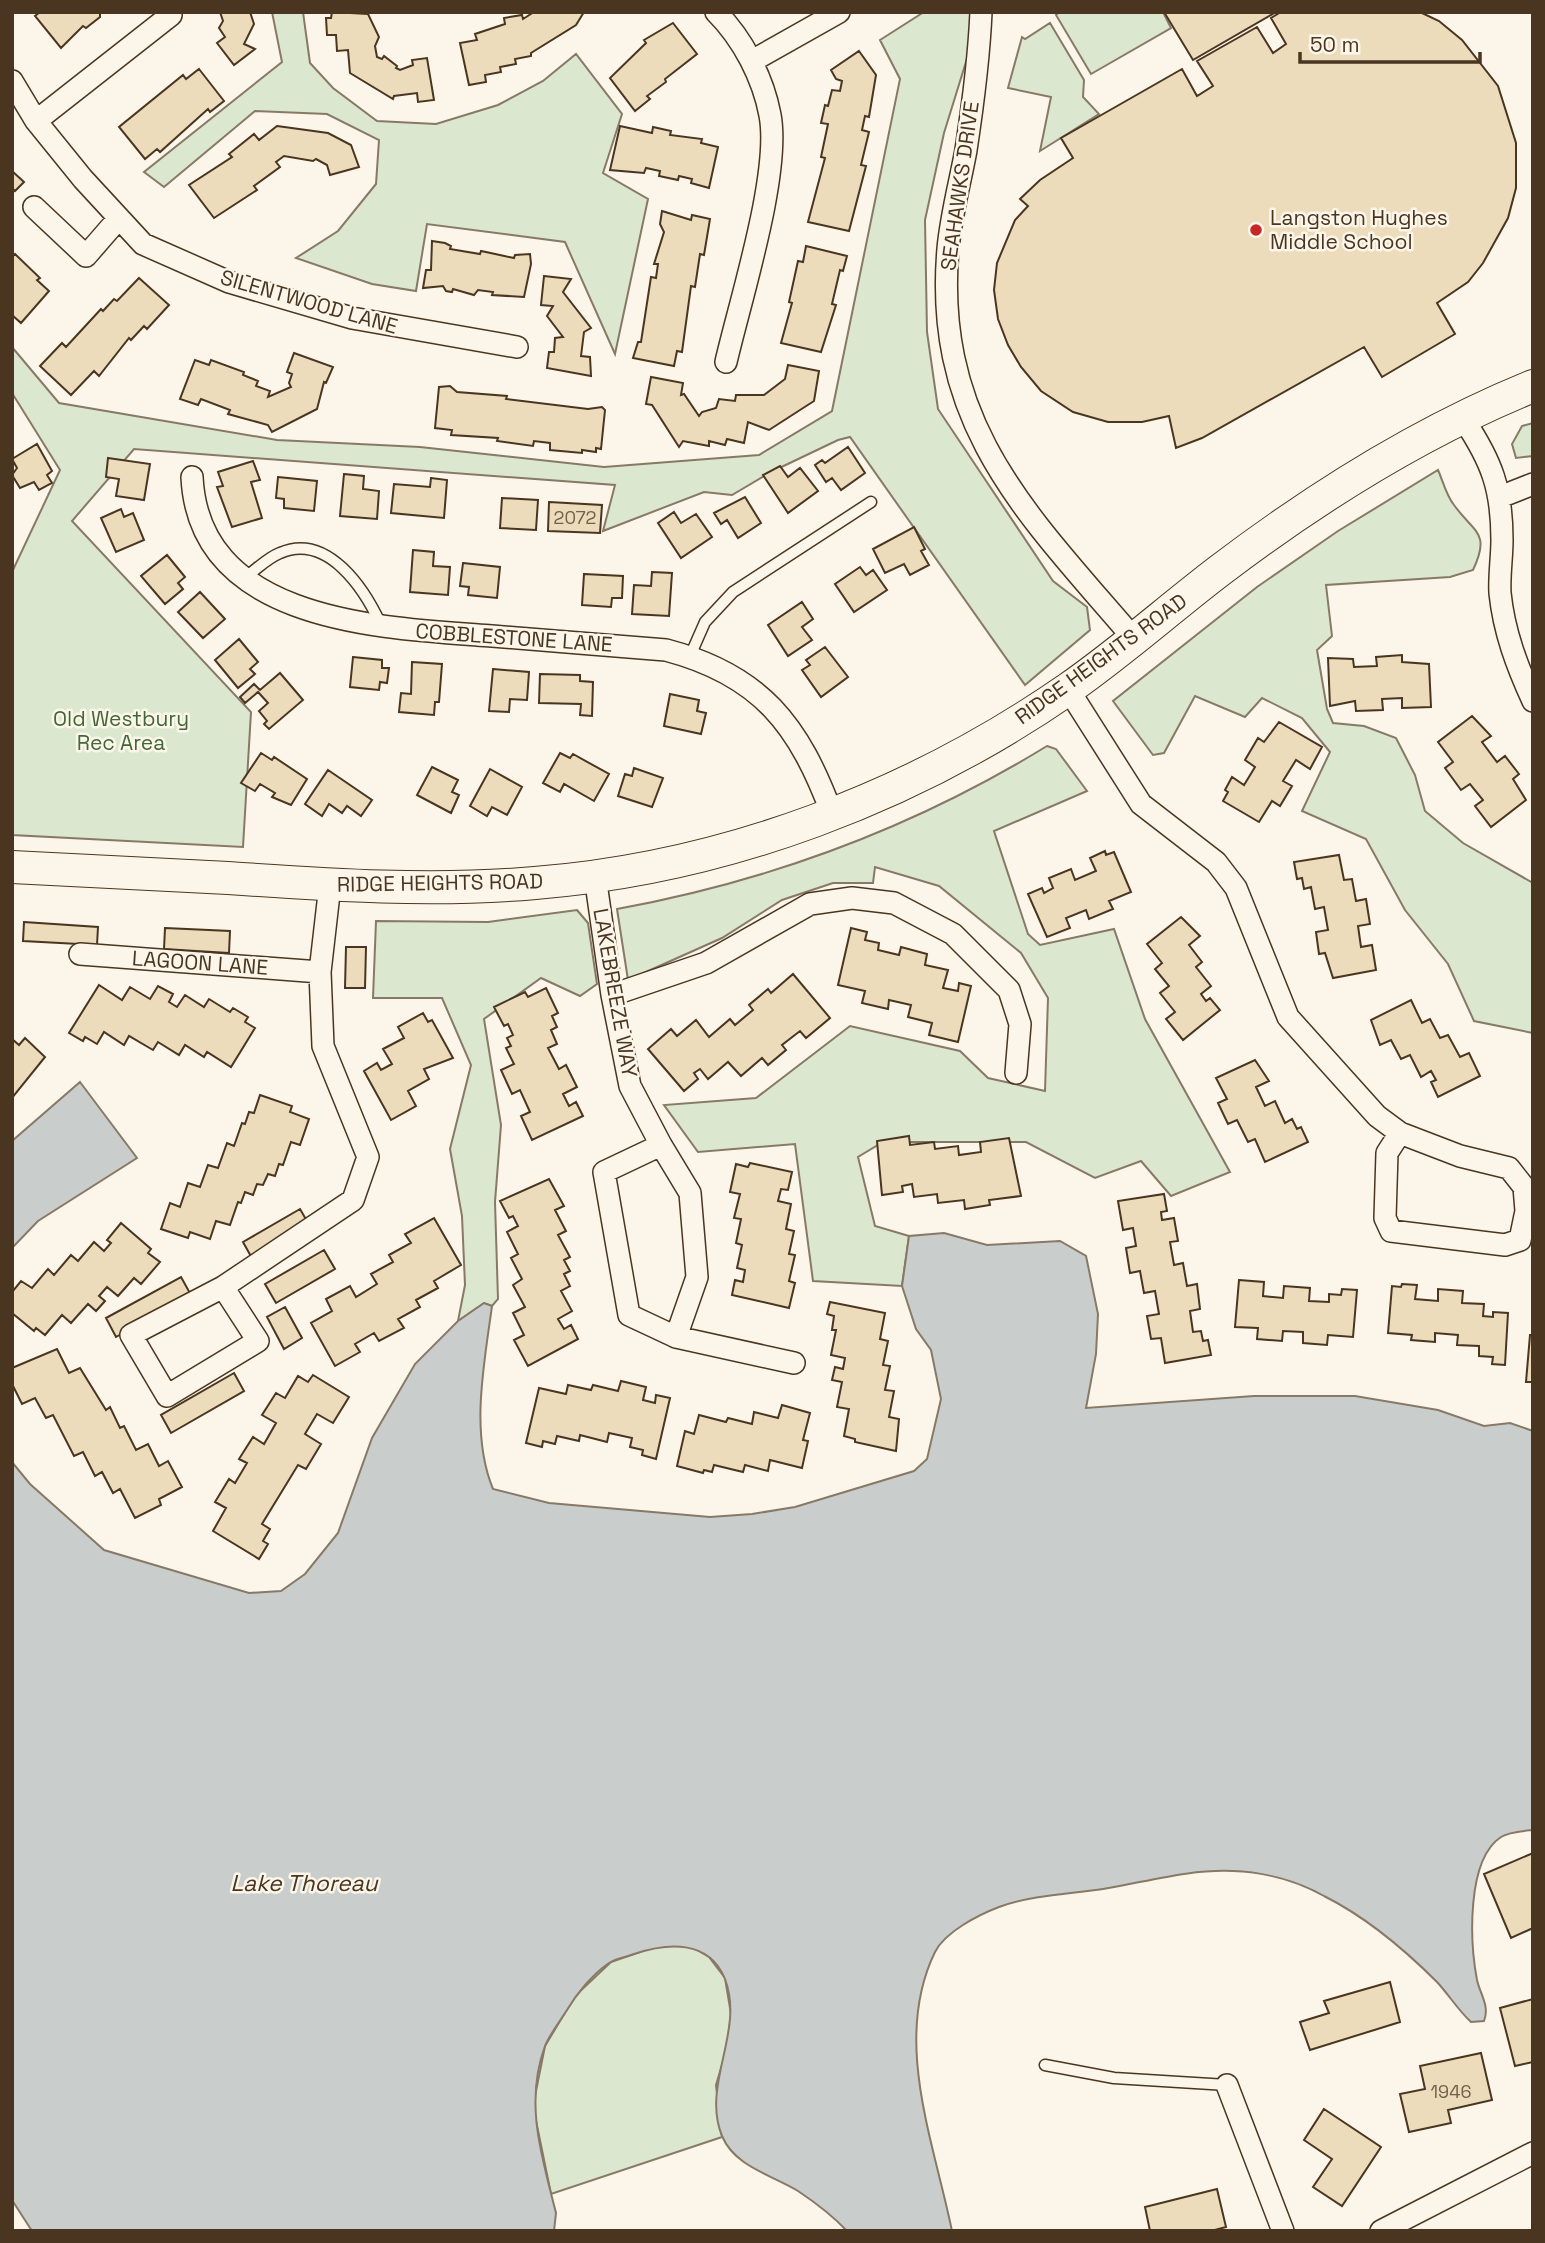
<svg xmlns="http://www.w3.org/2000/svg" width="1545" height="2243" viewBox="0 0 1545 2243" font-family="'Space Grotesk',sans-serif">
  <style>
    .green { fill: #dce7d0; stroke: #887966; stroke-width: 2 }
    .water { fill: #c9cecd; stroke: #887966; stroke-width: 2 }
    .building { fill: #ecdcbc; stroke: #4a3520; stroke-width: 2 }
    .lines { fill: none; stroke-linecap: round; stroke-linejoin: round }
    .lane-casing { stroke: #4a3520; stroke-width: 13 }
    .street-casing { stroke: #4a3520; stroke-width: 24 }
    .secondary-casing { stroke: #4a3520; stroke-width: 34 }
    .lane { stroke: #fbf6e9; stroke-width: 10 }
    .street { stroke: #fbf6e9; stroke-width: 21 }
    .secondary { stroke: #fbf6e9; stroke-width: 32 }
    .poi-dot { fill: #c62828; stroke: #fbf6e9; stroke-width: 2.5 }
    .labels { text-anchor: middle; stroke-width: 5; stroke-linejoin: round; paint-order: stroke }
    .number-label { font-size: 18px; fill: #725f47 }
    .street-label { font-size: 21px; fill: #4a3520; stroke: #fbf6e9 }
    .poi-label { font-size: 21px; fill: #4a3520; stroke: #fbf6e9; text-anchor: start }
    .park-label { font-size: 21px; fill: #436837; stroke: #fbf6e9 }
    .water-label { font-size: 23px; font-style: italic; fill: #4a3520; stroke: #fbf6e9 }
  </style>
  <rect width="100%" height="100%" fill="#fbf6e9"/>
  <path class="green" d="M272,12H303L310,63L333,88L377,121L436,124L498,105L543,81L576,54L622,114L603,173L648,199L615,354L565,242L427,224L416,291L372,284L296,258L338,231L376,184L379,140L327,114L255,111L164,187L144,172L282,62Z
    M924,12H972L970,49L944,133L925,220L927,332L938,409L1053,581L1087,607L1090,630L1025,685L850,437L838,440L771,472L732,495L704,492L603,531L615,485L134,449L72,521L251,712L243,847L12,835V572L60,470L12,393V347L59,403L277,440L420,447L604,467L759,455L832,411L900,79L880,40Z
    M1059,12H1163L1171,28L1091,74L1056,15Z
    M1050,23L1084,80L1083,97L1099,114L1040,151L1051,97L1008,88L1022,37L1025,39Z
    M1533,423V456L1516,458L1512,444L1522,426Z
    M1438,470C1443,481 1446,495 1454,505C1474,533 1491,532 1473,570L1450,577L1326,585L1332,636L1317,650L1327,709L1333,723L1364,726L1396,738L1415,775L1425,811L1463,843L1533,883V1033L1474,1021L1448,964L1405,910L1366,839L1302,811L1330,752L1302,718L1262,698L1245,717L1195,696L1164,753L1153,755L1113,701L1257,587L1338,531Z
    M1047,746L1056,749L1087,791L994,831L1028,934L1040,945L1114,929L1145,1019L1230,1172L1171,1196L1141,1161L1095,1178L1026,1142H883L858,1157L875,1226L909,1236L902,1286L813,1281L795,1144L698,1152L664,1105L756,1098L850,1026L960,1051L988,1078L1045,1091L1048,998L1021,953L939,886L875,867L873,883H833L782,900L722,938L628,980L617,909C770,881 915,827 1047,746Z
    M577,910L588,923L597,984L580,996L541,978L484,1019L501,1125L495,1202L498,1299L492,1306L484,1303L458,1321L465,1285L462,1216L450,1149L471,1065L442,998H373L376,921L488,922Z
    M660,1945L690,1946L709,1957L725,1978L731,2014L727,2048L716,2085L722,2137L551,2194L533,2106L545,2046L575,1996L611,1962Z"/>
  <path class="water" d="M80,1082L137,1158L38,1221L12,1248V1141Z
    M944,1233L987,1245L1060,1241L1086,1256L1098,1314L1096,1354L1086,1408L1254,1396H1355L1438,1410L1484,1426L1510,1423L1533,1431V1830C1524,1831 1509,1832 1501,1837C1466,1860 1470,1943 1477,1980C1480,1994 1490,2006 1484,2021L1471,2022C1458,2010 1449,1995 1437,1982C1404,1949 1366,1917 1324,1896C1297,1881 1264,1872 1233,1871C1189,1869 1146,1882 1103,1889C1068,1894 1032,1895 999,1907C978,1915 945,1932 935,1952C892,2040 934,2142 952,2231H847C832,2215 816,2203 798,2191C772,2175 735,2167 722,2136C701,2084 745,2032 725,1979C709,1939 667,1943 634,1954C627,1957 616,1958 609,1963C593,1974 577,1993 567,2010C560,2021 550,2034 545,2046C524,2103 542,2157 556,2213L554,2231H32L12,2200V1462L30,1484L104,1550L249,1593L281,1591L305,1574L338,1533L372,1438L415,1364L458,1321L484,1303L492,1306C484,1365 470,1433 493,1489L549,1503L710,1517L752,1514L795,1507L914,1471L927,1459L941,1399L931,1350L916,1329L902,1286L909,1236Z"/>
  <path class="building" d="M40,12H100V17L86,28L83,26L61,48L35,16Z
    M220,12H250L254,24L244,44L255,49L234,65L217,43L225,37L219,28L223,21Z
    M332,12L368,14L379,37L375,46L377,57L382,59L384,56L397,66L396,68L400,70L413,65L412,60L427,58L434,100L418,102L417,93L394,96L393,99L350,73L348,50L337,51L336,35H327L326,18H331Z
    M534,12H584L576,25L531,53V56L515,59L516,64L500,67L501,72L485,75L486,82L469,85L460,43L477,40L475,34L505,24L504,18L522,15L523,19Z
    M1164,12H1276L1193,60Z
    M1281,12H1420L1439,21L1462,40L1498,86L1516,143V188L1508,218L1483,263L1468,282L1437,303L1455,334L1382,377L1364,347L1202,438L1176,448L1169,416L1142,422H1108L1073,412L1041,391L1021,367L1008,345L998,319L994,290L997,263L1015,220L1028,206L1020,199L1040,180L1073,158L1061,138L1182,69L1197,96L1213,86L1197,61L1257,27L1273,53L1286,44L1271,18Z
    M673,23L697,54L665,79L666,82L647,96L650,99L635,111L610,78L646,43L644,40Z
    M859,51L876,75L869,117L865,116L862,130L869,132L861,165L866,166L849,231L808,222L825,158L821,157L828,124L821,123L825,105L828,106L832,90L840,91L842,81L836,79L831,70Z
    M199,69L224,101L210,112L208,109L160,152L157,149L145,159L119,127L183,75L186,79Z
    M277,126L328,133L351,145L359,167L330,175L327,165L316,159L313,161L284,156L276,162L280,167L254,186L257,190L214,218L189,185L232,157L229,154L254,134L259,140Z
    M620,126L652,133L653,127L671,131L670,135L702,139L701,143L718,147L709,188L691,183L692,179L679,176L678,180L659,176L660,171L646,168L644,173L610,170Z
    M12,171L24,182L15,191L12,188Z
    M662,211L691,220L692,215L710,219L704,255L700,254L695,287L691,286L682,352L677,351L674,366L633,358L638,342H641L651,277L656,278L658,264H654L664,232L660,224Z
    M432,241L445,243L451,246L450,249L480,254L481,251L514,258L515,255L530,254L531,264L524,297L492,295L493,292L478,290L474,295L453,289L452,292L446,291L443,286L423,288L426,270H431Z
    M806,246L847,256L843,271L840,270L832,304L836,305L821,352L781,343L792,303L789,302L798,261L803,262Z
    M15,254L40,278L37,280L49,291L21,323L12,315V257Z
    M544,276L571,279L563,292L591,328L584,332L581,356L590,357L591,376L547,368L549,352H554L555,338L563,337L547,316L553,306L541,305Z
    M139,278L169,305L147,329L144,326L131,340L129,338L99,376L94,371L71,395L40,366L62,343L66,347L101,309L103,311L114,299L117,301Z
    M294,353L333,367L326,383L324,382L317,409L272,432L268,425L228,414L230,410L201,399L198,405L180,399L195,360L209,365L211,360L244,372L243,375L258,381L256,386L270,391L268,397L291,387L289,383L292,374L287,372Z
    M788,365L819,371L814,401L769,430L748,422L744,443L727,439L725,445L709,441V446L683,441L679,447L652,405L646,404L651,377L683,383L681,395L684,394L699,416L702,412L716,408L719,399L735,401L736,395H764L785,379Z
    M450,386L457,392L507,396L506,399L588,409L602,407L605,410L601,449L596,448V452L582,450V453L550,450V443L534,441L533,446L497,441L498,438L451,435L452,430L435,428L439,387Z
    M37,444L52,471L47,475L52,483L39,490L34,482L20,488L12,475L17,468L12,459Z
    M848,447L865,473L841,490L832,478L826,482L815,465L822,460L825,463Z
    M108,458L150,464L144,500L116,496L119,479L106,477Z
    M253,461L260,480L251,482L262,518L232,527L217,487L223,486L218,472Z
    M780,466L788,477L800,468L818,491L788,513L763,475Z
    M344,474L364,476L363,489L379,491L377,519L340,516Z
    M278,477L317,481L314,511L284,508V499L276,498Z
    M431,478L447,480L444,518L391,513L394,484L430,487Z
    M745,497L761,523L738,538L727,520L721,524L714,513Z
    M502,498L538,500L536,530L500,528Z
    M549,502L602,505L600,533L548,531Z
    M121,509L124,517L133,513L144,540L116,552L101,518Z
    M674,512L681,523L696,514L712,537L681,558L658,523Z
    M914,527L925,549L921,551L929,565L910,575L904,564L885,573L873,549Z
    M413,550L434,552L433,566L450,567L448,595L410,592Z
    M167,555L185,577L178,583L183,589L165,604L141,576Z
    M463,563L500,567L497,598L468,595L469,587L460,586Z
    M860,567L866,575L873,570L887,590L854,612L835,584Z
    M652,572L672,573L669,616L632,614L634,585L651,586Z
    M584,574L623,576L622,598H612L611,607L582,605Z
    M200,592L225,619L203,638L178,612Z
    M802,602L813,619L802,627L812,640L788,656L768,625Z
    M239,639L258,662L250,669L255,674L238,688L215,660Z
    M825,647L848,677L821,697L802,670L810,665L806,660Z
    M1402,655V662L1429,664L1431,707L1402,708V698L1382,699L1383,710L1356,711L1355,701L1330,706L1328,658L1353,659L1354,667L1377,666L1376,657Z
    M353,657L382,660V668H389L387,683L380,682L379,690L350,687Z
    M412,662L442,664L439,702H435L434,715L399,712L401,693L411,694Z
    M493,669L529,672L527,700L510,699L509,712L489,711Z
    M280,673L303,700L269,729L264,724L267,721L259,711L268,703L258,692L245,703L240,697L254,684L260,690Z
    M540,674L580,675V681L593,682L592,716L580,715L581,704L539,703Z
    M670,694L699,700L697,711L706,713L701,734L664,726Z
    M1472,716L1491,736L1482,742L1497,762L1505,756L1519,774L1513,779L1526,800L1491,827L1475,806L1483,800L1470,784L1461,790L1445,768L1453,762L1438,742Z
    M1279,722L1322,747L1310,769L1296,760L1283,781L1292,786L1280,806L1272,801L1259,822L1223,801L1228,792L1225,790L1232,777L1244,785L1255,767L1245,760L1258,738L1264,742Z
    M261,753L272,760L274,757L307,779L291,805L272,797L275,793L260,784L255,791L241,783Z
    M560,753L570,758L573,754L609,774L594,801L564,784L560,792L543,783Z
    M432,767L458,780L452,792L459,795L451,813L417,795Z
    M634,768L663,778L652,807L618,796L625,774L632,776Z
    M490,769L522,787L507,815L492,807L487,816L470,806Z
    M328,770L372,800L361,816L347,806L342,813L329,804L322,816L305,804Z
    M1105,851L1106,855L1114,852L1131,892L1109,901L1113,909L1089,919L1086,910L1066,918L1070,928L1047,937L1028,894L1042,888L1044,893L1053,888L1049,878L1071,869L1075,880L1096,871L1090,858Z
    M1339,855L1344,880L1352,879L1356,901L1366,899L1370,924L1358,926L1361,947L1372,945L1376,970L1333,978L1325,953L1319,954L1316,932L1328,930L1324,907L1315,909L1311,887L1304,889L1302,878L1297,879L1294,862Z
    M1181,917L1200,936L1189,945L1202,962L1196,967L1211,986L1201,994L1206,1001L1210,998L1220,1010L1183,1040L1166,1019L1175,1012L1160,993L1169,986L1155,969L1162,963L1147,944Z
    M24,922L98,927L97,945L23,941Z
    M165,928L230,931L229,953L164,949Z
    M851,928L867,932L865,940L879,943L878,950L899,955L901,947L927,954L925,965L948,970L943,988L958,991L959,983L971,986L958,1042L929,1035L932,1023L908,1017L911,1005L889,1000L888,1009L862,1003L865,991L838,985Z
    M346,947H366L365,988H345Z
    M793,974L830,1018L806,1038L800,1031L782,1045L786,1050L768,1065L762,1058L741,1076L728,1062L708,1079L700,1069L694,1073L698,1079L684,1091L648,1049L671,1029L677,1036L696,1020L709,1037L730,1019L735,1025L753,1010L749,1005L768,989L771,993Z
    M99,985L122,1000L130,987L150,999L158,986L173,994L169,1002L177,1007L185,995L204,1007L209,999L230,1012L233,1008L248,1017L245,1022L255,1028L231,1067L207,1052L204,1057L185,1045L179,1055L158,1042L153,1050L129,1036L124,1045L104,1032L97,1044L85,1037L83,1041L69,1033Z
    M546,988L558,1013L552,1016L557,1027L551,1030L557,1044L548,1048L559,1069L566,1065L577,1087L563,1094L569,1106L576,1102L583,1116L532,1140L521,1116L530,1112L520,1090L512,1094L501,1070L514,1064L506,1048L511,1046L507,1038L513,1035L508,1024L504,1026L494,1007L525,992L528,997Z
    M1411,1000L1422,1023L1430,1019L1440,1038L1448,1035L1460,1057L1469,1053L1480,1076L1438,1097L1431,1082L1436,1080L1431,1071L1421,1077L1410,1055L1401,1059L1391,1040L1380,1045L1371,1020Z
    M423,1013L428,1022L432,1020L453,1058L424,1069L429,1079L408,1091L416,1106L391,1120L364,1071L377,1063L381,1070L392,1064L383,1049L404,1038L398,1027Z
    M25,1038L45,1057L12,1098V1039L19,1045Z
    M1255,1060L1269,1081L1256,1087L1265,1106L1275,1101L1285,1123L1292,1119L1297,1129L1301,1127L1308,1142L1265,1162L1255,1139L1248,1142L1237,1120L1228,1124L1218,1103L1227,1099L1216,1078Z
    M260,1095L292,1106L290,1112L309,1119L300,1145L291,1142L283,1165L279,1164L275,1176L268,1174L263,1185L257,1184L253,1195L245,1192L241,1203L238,1202L230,1225L216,1221L210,1239L190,1232L188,1238L161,1229L170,1203L180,1207L188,1183L200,1187L208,1165L218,1168L227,1143L234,1146L242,1123L245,1124L249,1112L254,1113Z
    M909,1136L910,1145L934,1142L935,1149L958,1146L959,1155L981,1152L980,1142L1009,1138L1021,1196L989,1200L990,1205L965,1209L964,1200L938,1203L937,1194L914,1197L912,1184L902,1186L903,1192L882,1195L877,1141Z
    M750,1163L792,1172L788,1190L781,1189L778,1201L791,1204L786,1229L794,1231L789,1254L795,1255L789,1281L795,1283L789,1308L732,1295L735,1280L743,1282L745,1270L737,1268L742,1245L736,1243L741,1219L734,1218L740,1194L730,1192L736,1164L748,1167Z
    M549,1179L564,1206L555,1210L566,1231L558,1235L570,1257L564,1260L570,1271L564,1274L570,1286L561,1291L572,1311L558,1319L564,1329L571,1325L578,1339L528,1366L514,1340L524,1335L513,1313L525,1307L513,1285L522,1279L511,1258L518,1254L507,1232L518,1226L513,1216L509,1218L500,1201Z
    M1164,1194L1167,1211L1161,1212L1162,1220L1174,1218L1178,1241L1170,1242L1174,1265L1183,1263L1187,1286L1197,1284L1200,1309L1190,1311L1193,1332L1201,1331L1203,1341L1208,1340L1211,1355L1165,1363L1161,1338L1151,1339L1147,1316L1159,1314L1155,1291L1144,1293L1140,1271L1130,1273L1126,1248L1136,1246L1133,1228L1123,1230L1118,1201Z
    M300,1209L311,1228L253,1260L243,1242Z
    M434,1218L461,1265L434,1281L438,1288L416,1300L420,1307L398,1319L404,1328L379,1341L374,1333L355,1344L360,1352L335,1366L311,1323L332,1311L326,1299L350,1286L356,1297L377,1284L371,1274L393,1262L389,1255L411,1243L405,1234Z
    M121,1223L151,1249L148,1253L160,1262L141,1284L134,1278L118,1296L107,1287L99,1296L105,1301L96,1311L88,1304L71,1323L62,1315L45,1335L36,1328L34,1331L12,1313V1292L21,1281L32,1288L48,1269L54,1275L71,1255L78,1261L94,1242L104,1251L111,1243L107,1240Z
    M324,1250L335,1269L276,1303L265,1284Z
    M181,1277L191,1295L116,1337L106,1318Z
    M1239,1280L1264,1282L1263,1296L1283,1298L1284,1286L1310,1288L1309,1301L1329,1302V1294L1341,1295L1342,1289L1357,1290L1353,1337L1328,1335L1327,1345L1303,1343V1332L1283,1331L1282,1341L1257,1339L1258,1328L1235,1327Z
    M1402,1284L1417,1285L1415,1299L1438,1301V1289L1463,1291L1462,1303L1484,1304L1483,1316L1493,1317V1312L1508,1313L1505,1365L1492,1364L1493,1357L1479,1356V1346L1457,1345L1458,1335L1435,1333V1342L1411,1340L1412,1335L1388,1333L1392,1286L1401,1287Z
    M830,1302L885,1313L880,1339L888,1341L883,1365L890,1366L885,1390L894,1391L889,1417L899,1419L896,1451L855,1442V1439L844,1436L849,1409L837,1407L842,1382L832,1380L835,1367L843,1369L845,1358L831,1355L836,1330H832L834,1316L827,1314Z
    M285,1307L302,1338L284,1349L267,1317Z
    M1530,1335H1533V1382H1526Z
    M57,1349L69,1373L80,1368L106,1410L110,1407L120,1428L124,1426L136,1450L148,1444L159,1466L168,1461L182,1487L159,1499L161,1505L135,1518L120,1489L113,1493L102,1472L95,1476L83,1452L74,1456L53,1415L46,1418L35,1398L22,1404L12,1384V1368Z
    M234,1373L244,1391L171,1433L161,1415Z
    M313,1375L349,1397L333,1423L317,1414L305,1434L321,1444L306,1469L298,1465L262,1524L270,1529L263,1541L268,1544L259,1559L213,1531L226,1508L215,1502L229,1479L235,1483L247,1463L239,1459L253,1437L264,1444L276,1423L262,1415L276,1393L285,1398L298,1376L308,1382Z
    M621,1381L646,1387L643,1400L655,1403L656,1395L670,1398L656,1459L642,1455L643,1450L630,1447L632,1438L609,1433L607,1442L580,1435L579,1441L557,1436L555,1444L543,1441L542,1447L526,1443L539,1388L566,1394L568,1385L591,1390L593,1385L618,1391Z
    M782,1405L810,1413L803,1440L808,1441L802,1468L770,1460L768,1471L745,1465L743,1472L714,1465L712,1472L704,1470L703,1473L677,1466L685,1431L694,1434L699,1415L726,1422L728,1418L752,1424L754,1412L778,1418Z
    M1533,1853V1928L1511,1938L1484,1874Z
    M1390,1982L1400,2022L1310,2050L1300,2022L1329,2013L1324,2001Z
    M1533,1999V2062L1515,2066L1500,2008Z
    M1481,2053L1492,2100L1448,2110L1451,2123L1409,2132L1400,2094L1425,2089L1420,2066Z
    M1324,2109L1381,2147L1342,2206L1313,2187L1332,2159L1304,2140Z
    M1217,2189L1226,2227L1211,2231H1150L1145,2207Z"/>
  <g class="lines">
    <defs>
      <path id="lane" d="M244,578C256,570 267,558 280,553C328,532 365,590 381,625
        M690,656L705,622L733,592L871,502
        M1045,2065L1114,2078L1227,2085"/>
      <path id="street" d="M716,12C743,39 763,78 770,115C781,173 740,301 726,362
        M981,12C979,58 973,104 966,150C960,183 951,215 948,249C933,426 1028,515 1134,639
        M752,61L839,12
        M12,81L36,121L83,179L143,244L229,282L352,318L517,347
        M36,121L171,15
        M34,207L86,256L119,218
        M1464,420C1492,462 1502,489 1502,540C1502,557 1499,576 1500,593C1504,632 1517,666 1533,701
        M192,477C199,623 383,628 492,636C550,641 608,645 666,650C761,675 799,725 832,814
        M1500,497L1533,484
        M1068,689L1141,804L1216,862L1236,888L1288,1017L1377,1116L1400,1133L1460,1156L1509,1168L1524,1187L1526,1211L1520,1240L1505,1245L1391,1231L1385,1218L1387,1153L1400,1133
        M595,876L612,995L630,1086L661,1145
        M80,954L320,972
        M612,995L706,963L810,904L852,898L894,903L953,934L1009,990L1020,1024L1016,1073
        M661,1145L690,1193L697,1277L676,1337L629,1315L604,1172Z
        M223,1287L258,1341L167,1396L131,1335L223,1287L353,1200L368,1157L323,1046L320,972L330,885
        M676,1337L794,1363
        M1227,2085L1283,2231
        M1381,2231L1533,2153"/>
      <path id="secondary" d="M12,867C84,870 156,874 228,878C330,885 433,892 535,883C725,868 912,797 1068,689C1120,653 1168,610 1219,571C1315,498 1420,432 1533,386"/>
    </defs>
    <use href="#lane" class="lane-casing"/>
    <use href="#street" class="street-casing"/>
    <use href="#secondary" class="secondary-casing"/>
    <use href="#lane" class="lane"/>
    <use href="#street" class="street"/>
    <use href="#secondary" class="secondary"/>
  </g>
  <circle class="poi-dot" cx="1256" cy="230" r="7"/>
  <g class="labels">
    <g class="number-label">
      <text x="575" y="524">2072</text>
      <text x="1451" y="2098">1946</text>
    </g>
    <g class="street-label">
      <text transform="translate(960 186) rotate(-82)" y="7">SEAHAWKS DRIVE</text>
      <text transform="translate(309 302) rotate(16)" y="7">SILENTWOOD LANE</text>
      <text transform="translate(514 638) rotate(4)" y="7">COBBLESTONE LANE</text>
      <text transform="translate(1101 659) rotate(-36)" y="7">RIDGE HEIGHTS ROAD</text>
      <text transform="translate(440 883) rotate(-1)" y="7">RIDGE HEIGHTS ROAD</text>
      <text transform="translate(200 963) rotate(4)" y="7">LAGOON LANE</text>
      <text transform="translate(615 993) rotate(80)" y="7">LAKEBREEZE WAY</text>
    </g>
    <g class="poi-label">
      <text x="1270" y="225">Langston Hughes<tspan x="1270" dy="24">Middle School</tspan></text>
    </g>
    <g class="park-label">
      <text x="121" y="726">Old Westbury<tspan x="121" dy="24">Rec Area</tspan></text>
    </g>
    <g class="water-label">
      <text x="304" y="1891">Lake Thoreau</text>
    </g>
  </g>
  <rect width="1545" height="2243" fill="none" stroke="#4a3520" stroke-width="28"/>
  <path d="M1300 52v10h180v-10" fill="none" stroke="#4a3520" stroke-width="3.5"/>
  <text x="1310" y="52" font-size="21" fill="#4a3520" stroke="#fbf6e9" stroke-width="5" paint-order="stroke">50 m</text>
</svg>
